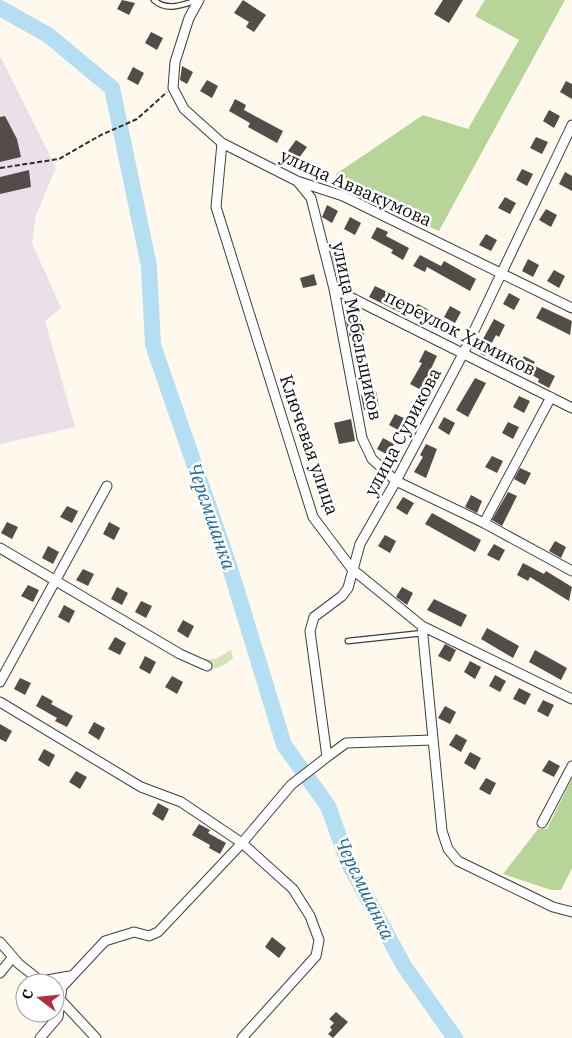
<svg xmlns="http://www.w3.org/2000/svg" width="572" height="1038" viewBox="0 0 572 1038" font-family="'IBM Plex Serif',serif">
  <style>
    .industrial { fill: #e9e0ea }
    .green { fill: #d3e5b8 }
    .forest { fill: #b8d599 }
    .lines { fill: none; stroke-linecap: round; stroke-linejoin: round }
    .river { stroke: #b4dff2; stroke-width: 16 }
    .building { fill: #544c49 }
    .lane-casing { stroke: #3f3f3f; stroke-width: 7 }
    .street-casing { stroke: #3f3f3f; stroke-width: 11 }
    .path { stroke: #2e2e2e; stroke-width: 2; stroke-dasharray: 5 2.5; stroke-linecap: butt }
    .lane { stroke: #fff; stroke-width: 4.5 }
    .street { stroke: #fff; stroke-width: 9 }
    .labels { text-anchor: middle; stroke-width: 5; stroke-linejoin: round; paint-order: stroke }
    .street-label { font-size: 18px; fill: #0c0c0c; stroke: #fff }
    .water-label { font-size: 19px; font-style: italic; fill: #1e6995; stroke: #fff }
  </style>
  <rect width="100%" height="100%" fill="#fef9ec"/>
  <path class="industrial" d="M0,56L56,168L36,215L32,243L61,308L45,321L75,427L0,444Z"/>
  <path class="green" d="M231,650L233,658C220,671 199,675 186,660L216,659Z"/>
  <path class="forest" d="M485,0H565L439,231L338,186L336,174L423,115L468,129L519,40L475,16Z
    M572,778V868L561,890H551L503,874L538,829H547Z"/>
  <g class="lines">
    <path class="river" d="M0,8L48,35L112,88L149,266L153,345L230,568L284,745L328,806L348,862L404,966L455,1038"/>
  </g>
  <path class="building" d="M122,0L135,3L129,15L117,9Z
    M243,0L266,15L254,32L246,27L249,22L234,13Z
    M443,0H463L449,23L434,14Z
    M151,32L163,38L157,50L145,43Z
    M182,66L193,72L187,84L180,80Z
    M133,67L144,73L138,85L127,79Z
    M207,80L218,86L212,98L200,91Z
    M566,81L572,84V99L560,92Z
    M235,99L246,105L244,110L283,131L277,143L248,127L250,123L229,111Z
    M549,110L560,116L554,128L543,121Z
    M5,116L17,139L21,157L0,162V117Z
    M536,137L548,142L542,154L530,148Z
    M296,140L307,147L299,158L288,151Z
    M522,169L533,174L527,186L516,180Z
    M29,170L31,187L0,194V177Z
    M565,172L572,176V191L559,184Z
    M505,197L516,203L510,214L498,208Z
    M327,205L338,211L332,223L322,217Z
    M546,209L557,215L551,227L539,220Z
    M350,217L361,223L355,235L344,229Z
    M377,227L388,232L386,236L409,248L403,260L391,253L393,250L371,238Z
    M486,234L497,240L491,251L479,245Z
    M344,254L348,270L336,273L332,256Z
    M420,255L441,266L444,261L476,279L470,291L427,267L425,272L413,266Z
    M528,259L539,265L533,277L522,271Z
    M554,270L565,276L559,288L547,281Z
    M314,274L317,285L303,288L300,278Z
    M375,286L416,306L418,304L429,310L423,322L403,310L401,313L369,297Z
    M509,293L520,299L514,310L503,304Z
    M450,306L461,312L455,323L444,317Z
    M542,307L572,321L570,335L536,318Z
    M360,318L364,335L350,338L346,321Z
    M494,319L505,325L499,337L496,335L485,356L474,349L480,338L483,339Z
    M425,350L437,356L421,390L410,384L422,363L419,362Z
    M524,356L535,362L533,365L555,376L549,388L538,382L539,379L518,367Z
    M475,378L486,383L468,417L456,410Z
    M376,391L379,406L364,410L361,395Z
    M519,396L530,401L524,413L513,407Z
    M395,414L406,419L400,431L389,425Z
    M444,417L455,423L449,435L438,428Z
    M351,419L355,441L339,444L334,423Z
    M508,422L519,427L513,439L502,433Z
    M383,438L394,444L388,455L377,449Z
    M426,444L437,449L426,478L414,472L423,457L420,455Z
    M492,456L503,461L497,473L485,467Z
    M520,468L531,473L525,485L514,479Z
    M508,492L517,496L502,526L492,520Z
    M471,495L482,501L477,513L465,507Z
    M403,497L414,503L407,515L396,508Z
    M67,506L78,511L72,523L60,517Z
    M432,513L481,540L475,552L425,524Z
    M7,522L18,527L12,539L1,533Z
    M109,522L120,528L114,540L103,534Z
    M385,535L396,541L390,553L378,546Z
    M555,541L566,547L561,558L549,551Z
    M494,544L505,550L499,561L487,555Z
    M48,546L59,552L53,564L42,558Z
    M523,563L544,574L546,571L572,587L569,601L530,577L528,581L517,575Z
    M83,569L94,574L88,586L76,580Z
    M28,585L39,590L33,602L21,596Z
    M117,587L128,593L122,605L111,599Z
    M402,587L413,593L407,605L396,597Z
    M434,599L467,615L461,627L427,610Z
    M141,601L152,606L146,618L135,612Z
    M64,605L75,611L69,623L58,617Z
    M183,620L194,626L188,638L177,631Z
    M487,628L519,646L513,658L481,639Z
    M115,637L126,643L120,655L108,649Z
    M445,644L456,650L450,662L438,656Z
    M535,650L567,668L561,680L529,662Z
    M145,656L156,662L150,674L139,668Z
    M470,661L481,667L475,679L464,672Z
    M495,675L506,681L500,692L489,686Z
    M172,676L183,682L177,694L165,687Z
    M20,678L31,683L25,695L14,689Z
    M519,688L531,694L525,705L513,699Z
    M42,695L53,701L51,704L73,716L67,727L55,721L57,718L36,706Z
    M543,700L554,705L548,717L537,711Z
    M445,706L456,712L450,724L438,718Z
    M94,722L105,728L99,740L88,733Z
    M0,724L12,731L6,742L0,739Z
    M456,734L467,740L461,752L449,745Z
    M44,749L55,755L49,767L38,760Z
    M470,752L481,758L475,770L464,763Z
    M549,760L560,766L554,777L542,771Z
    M76,771L87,777L80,789L69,782Z
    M486,778L496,783L490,795L479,789Z
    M158,803L169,809L163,821L152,814Z
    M199,824L210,830L208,833L226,843L220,854L209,848L210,845L192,835Z
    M272,937L286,948L279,958L265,947Z
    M336,1012L348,1022L333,1038L328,1034L332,1030L330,1027L334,1023L329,1019Z"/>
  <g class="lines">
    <defs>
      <path id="lane" d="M154,0C167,12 182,5 198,0
        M348,641L423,633"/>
      <path id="street" d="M199,0L189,18L175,62L173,88L184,109L222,143L297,181L343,196L572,308
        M222,143L216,207L313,517L352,569L422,626L442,831L448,849L458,861L553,907L572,912
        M298,182L311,198L334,289L362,438L372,459L396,481L484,523L572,571
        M334,289L572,408
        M484,523L551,397
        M0,548L180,654L207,666
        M422,626L572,699
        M0,682L107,486
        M0,702L141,787L181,802L242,843L293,889L310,916L319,940L316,956L242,1038
        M327,757L310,631L314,617L342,596L348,588L360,544L396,481L464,352L572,125
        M542,823L572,766
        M0,942L19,964L43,983
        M0,973L13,957
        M41,981L70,976
        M55,994L96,1038
        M40,1038L58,1017L62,987L105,941L134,932L149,936L158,932L242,843L291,785L327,757L346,743L432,740"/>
    </defs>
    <use href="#lane" class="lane-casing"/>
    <use href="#street" class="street-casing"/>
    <path class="path" d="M0,168L59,159L101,135L137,119L167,92"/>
    <use href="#lane" class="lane"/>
    <use href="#street" class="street"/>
  </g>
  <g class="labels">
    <g class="street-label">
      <text transform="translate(356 188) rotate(24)" y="6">улица Аввакумова</text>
      <text transform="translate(357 331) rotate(78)" y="6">улица Мебельщиков</text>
      <text transform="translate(460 333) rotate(27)" y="6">переулок Химиков</text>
      <text transform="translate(403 432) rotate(-62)" y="6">улица Сурикова</text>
      <text transform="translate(309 445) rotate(71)" y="6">Ключевая улица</text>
    </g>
    <g class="water-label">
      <text transform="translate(212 516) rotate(71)" y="7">Черемшанка</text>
      <text transform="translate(365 888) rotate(64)" y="7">Черемшанка</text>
    </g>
  </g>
  <g transform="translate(40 998) rotate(286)"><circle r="24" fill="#ffffff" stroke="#9e9e9e"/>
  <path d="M0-4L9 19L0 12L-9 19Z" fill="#b22e3d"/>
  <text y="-8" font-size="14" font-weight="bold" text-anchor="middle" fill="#0c0c0c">С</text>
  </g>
</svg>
